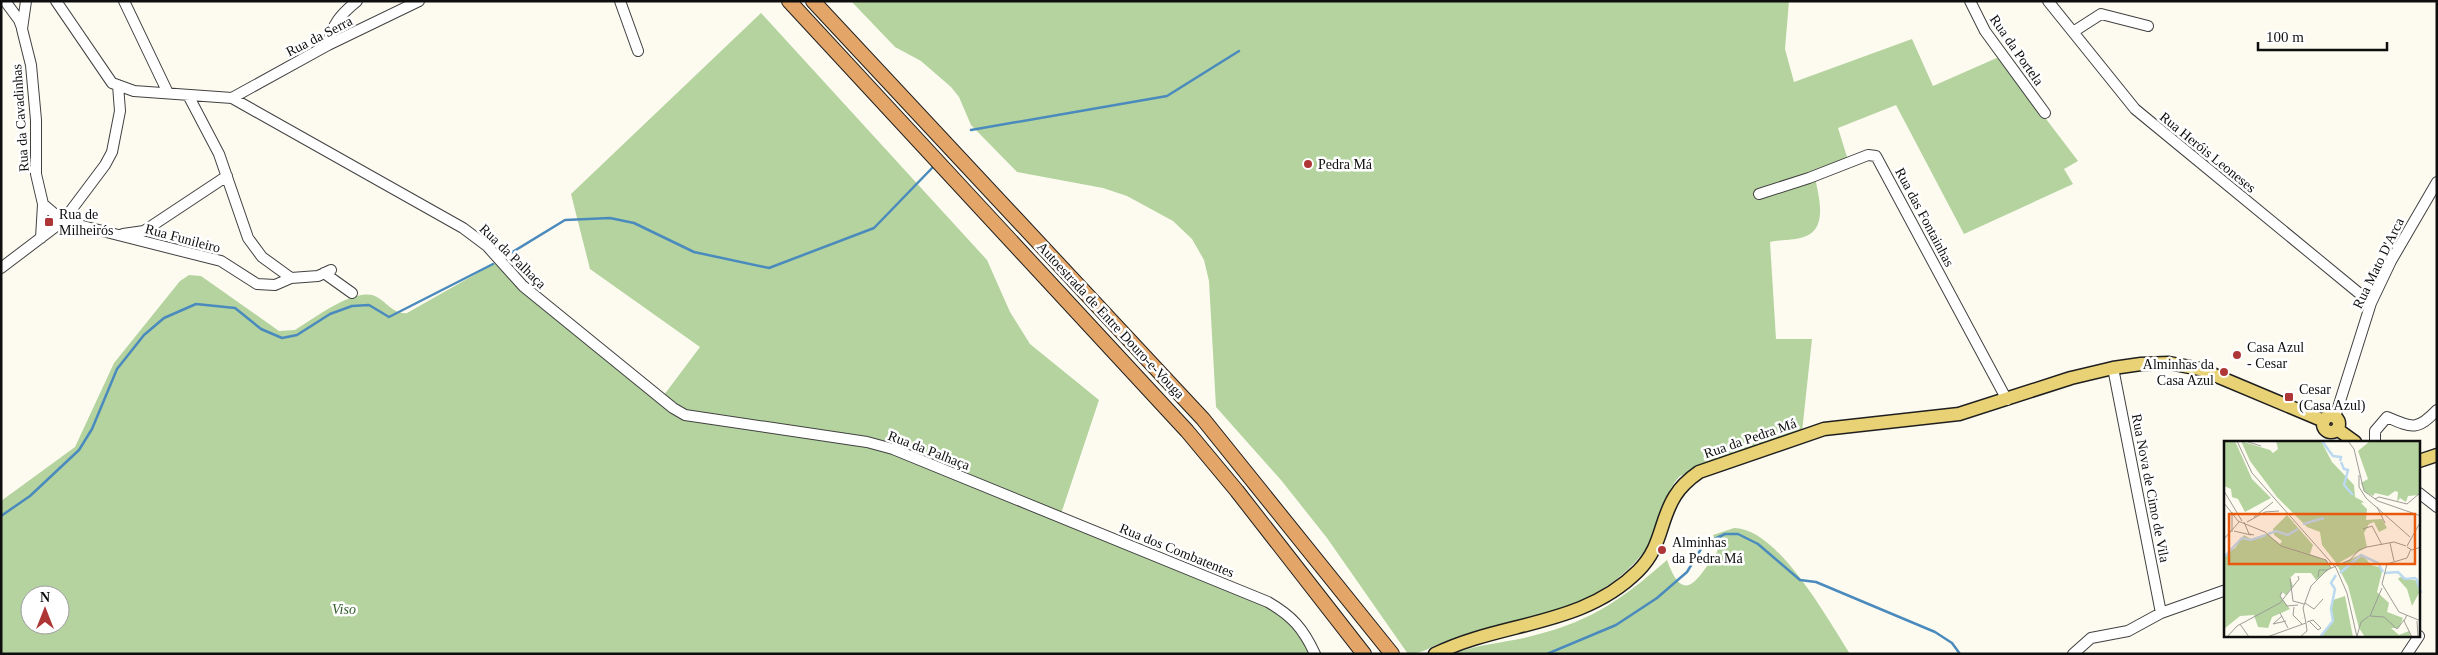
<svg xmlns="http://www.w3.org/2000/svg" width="2438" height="655" viewBox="0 0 2438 655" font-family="'Times New Roman',serif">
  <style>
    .forest { fill: #b4d39f; fill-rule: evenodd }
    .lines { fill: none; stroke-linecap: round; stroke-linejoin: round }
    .stream { stroke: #4a8abd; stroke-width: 2.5 }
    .minor-casing { stroke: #414141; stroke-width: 12 }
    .major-casing { stroke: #1f1f1f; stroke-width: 15 }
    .highway-casing { stroke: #1f1f1f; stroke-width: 16 }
    .minor { stroke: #fff; stroke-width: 10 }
    .major { stroke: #e8d275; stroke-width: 12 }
    .highway { stroke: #e3a668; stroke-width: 14 }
    .poi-dot { fill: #ae3636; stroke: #fff; stroke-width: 2 }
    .labels { text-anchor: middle; stroke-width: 5; stroke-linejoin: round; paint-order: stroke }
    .street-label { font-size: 14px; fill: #0e0e0e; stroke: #fff }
    .poi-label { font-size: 14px; fill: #0e0e0e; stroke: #fff; text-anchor: start }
    .park-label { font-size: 14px; font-style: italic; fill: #2f5e26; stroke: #fff }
    .inset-river { fill: none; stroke: #bbd9ef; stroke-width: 2.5 }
    .inset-road { fill: none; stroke: #9d9c96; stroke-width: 1 }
    .view { fill: #e8590c; fill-opacity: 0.15; stroke: #e8590c; stroke-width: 2.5 }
    .inset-edge { fill: none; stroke: #0e0e0e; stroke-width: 2.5 }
  </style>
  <rect width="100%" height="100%" fill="#fdfbf0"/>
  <path class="forest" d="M851,1H1789L1785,49L1794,82L1912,39L1933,86L1999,57L2078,161L2064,169L2073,184L1964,234L1896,105L1838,128L1848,160L1814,173C1817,189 1828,223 1810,234C1800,241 1782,239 1770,242L1776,339H1812L1802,432L1680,476C1662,493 1660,532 1642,554C1593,615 1516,619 1447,641C1433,645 1423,654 1408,654L1327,538L1281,480L1216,407L1209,281L1204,260L1192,239L1173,221L1127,196L1103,188L1017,172L971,125L959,97L951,87L921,61L895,47Z
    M761,13L987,260L1010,312L1030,344L1099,400L1059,520L1289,615L1315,654H1V501L75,447L114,363L180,281L189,275L201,276L279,331L295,330C313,319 357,285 377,297C387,303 395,315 407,313L497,262L524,294L661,399L700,347L590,269L571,194ZM30,595H60V625H30Z
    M1734,528C1778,528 1828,620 1850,654H1453C1475,645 1501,643 1524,638C1588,623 1618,603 1667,560C1684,608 1698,578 1717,552L1718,547L1713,535Z"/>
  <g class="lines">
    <path class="stream" d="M971,130L1167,96L1239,51
      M506,256L565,220L610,218L634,223L694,252L769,268L874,228L934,166
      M1,516L30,496L79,450L92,429L117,369L144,335L164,318L196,304L235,308L261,329L282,338L297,335L330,314L352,306L369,305L389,317L493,264
      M1547,654L1616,625L1657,598L1687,572L1704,544L1725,534H1738L1758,544L1800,580L1816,582L1935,632L1952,643L1960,654"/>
    <defs>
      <path id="minor" d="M5,1L19,20L22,28
        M26,1L22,29L31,65L36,120V174L43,204L41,238
        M56,1L112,83L134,91L232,98L463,228L487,246L523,286L673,408L685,415L867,442L893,449L1268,602C1292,616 1303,628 1315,654
        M124,1L168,93
        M620,1L638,51
        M1970,1L1985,31L2045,113
        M2048,1L2135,109L2371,303
        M2073,32L2101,14L2148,26
        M328,45C332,24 341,14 357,1
        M188,95L219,154L248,238L262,257L291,278L318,276L331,270
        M232,98L328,45L419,1
        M1759,194L1809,178L1868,155L1876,156L2007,400
        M43,204L63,221L221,261L257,284L275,285L291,278
        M123,234L144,231L227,176
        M1,268L63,221L105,165L112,152L120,111L118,85
        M324,273L352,293
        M2113,368L2161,613
        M2335,417L2371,303L2391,261L2437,182
        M2375,442V431L2387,417C2412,428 2417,431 2437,410
        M2419,493L2437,507
        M2073,654L2091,638L2128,631L2161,613L2226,590
        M2407,654L2419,636"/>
      <path id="major" d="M2323 424a8 8 0 1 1 16 0a8 8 0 1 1-16 0Z
        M2337,429L2355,442
        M2419,461L2437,455
        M1435,654C1502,621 1582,627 1638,571C1663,546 1659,521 1675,496C1681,486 1689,479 1699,472L1824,429L1959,414L2071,378L2113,368L2141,364L2169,363L2200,369L2324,421"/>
      <path id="highway" d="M789,1L1187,431L1237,491L1364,654
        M813,1L1203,419L1392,654"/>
    </defs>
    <use href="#minor" class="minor-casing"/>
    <use href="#major" class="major-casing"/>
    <use href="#highway" class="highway-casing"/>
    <use href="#minor" class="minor"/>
    <use href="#major" class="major"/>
    <use href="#highway" class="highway"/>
  </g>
  <g class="poi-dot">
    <circle cx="1308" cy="164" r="5"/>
    <rect x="44" y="217" width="10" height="10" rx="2.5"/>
    <circle cx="2237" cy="355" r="5"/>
    <circle cx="2224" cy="372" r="5"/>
    <rect x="2284" y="392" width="10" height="10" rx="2.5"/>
    <circle cx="1662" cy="550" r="5"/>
  </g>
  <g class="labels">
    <g class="street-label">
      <text transform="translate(319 36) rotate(-27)" y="5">Rua da Serra</text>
      <text transform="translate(2017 50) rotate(55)" y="5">Rua da Portela</text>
      <text transform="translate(20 118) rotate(-94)" y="5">Rua da Cavadinhas</text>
      <text transform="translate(2208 152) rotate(39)" y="5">Rua Heróis Leoneses</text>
      <text transform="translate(1925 217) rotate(62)" y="5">Rua das Fontainhas</text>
      <text transform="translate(183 238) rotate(15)" y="5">Rua Funileiro</text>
      <text transform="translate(513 256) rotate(44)" y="5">Rua da Palhaça</text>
      <text transform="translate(2378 263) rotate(-64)" y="5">Rua Mato D'Arca</text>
      <text transform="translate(1111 320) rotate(47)" y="5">Autoestrada de Entre Douro-e-Vouga</text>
      <text transform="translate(1750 438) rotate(-19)" y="5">Rua da Pedra Má</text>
      <text transform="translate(929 450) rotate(21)" y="5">Rua da Palhaça</text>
      <text transform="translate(2151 488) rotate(79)" y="5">Rua Nova de Cimo de Vila</text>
      <text transform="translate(1177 550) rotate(22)" y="5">Rua dos Combatentes</text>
    </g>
    <g class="poi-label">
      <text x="1318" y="169">Pedra Má</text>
      <text x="59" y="219">Rua de<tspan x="59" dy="16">Milheirós</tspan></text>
      <text x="2247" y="352">Casa Azul<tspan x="2247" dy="16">- Cesar</tspan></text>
      <text x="2214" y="369" text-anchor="end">Alminhas da<tspan x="2214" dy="16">Casa Azul</tspan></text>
      <text x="2299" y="394">Cesar<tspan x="2299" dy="16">(Casa Azul)</tspan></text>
      <text x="1672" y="547">Alminhas<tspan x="1672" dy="16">da Pedra Má</tspan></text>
    </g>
    <g class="park-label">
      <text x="344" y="614">Viso</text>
    </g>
  </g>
  <g transform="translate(2224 441)">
    <rect width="196" height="196" fill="#fdfbf0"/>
    <path d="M0,0H11L28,38L47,57L21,71L14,58L8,56L7,48L0,45ZM17,0L46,9L49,12L54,8L52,0H97L108,21L130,44L131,56L140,61L137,62L143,68L142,79L158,78L163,87L155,91L150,81L145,83L140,92L143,106L113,123L98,104L96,91L83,86L53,56L26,20ZM146,0H196V54L184,55L182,61L176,57L173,61L174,51L171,50L164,55L151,52L149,55L141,51L137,42L144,38L134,10ZM63,74L89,104L86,113L102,119L107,127L92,139L87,132H71L66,137L69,145L62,154L58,151L56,155L66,168L48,176L44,187L34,186L30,174L16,175L0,188V115L11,107L20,94L27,98L43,93L56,103L58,100L50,94L49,88ZM138,113L147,124L155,126L158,131L153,151L165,162L163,171L179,177L175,187H167L175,194L185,190L187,196H141L135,187L124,145L113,124ZM176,136L194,140L195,152L188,165L183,148L174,138ZM121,155L129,196H97L109,180L106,167L109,159Z" fill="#b4d39f"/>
    <path class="inset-river" d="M98,0L109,15L117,16L116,20M117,21L120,28L124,29L120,44L129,54M79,83L100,77M44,93L52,90L64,94L74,88M0,116L18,97L27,99L42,94M116,132L137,114L154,122L159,131M161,132L174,131L181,138L192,137M192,137L197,152M96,196L109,180L107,168L111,148L107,142L112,134"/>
    <path class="inset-road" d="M13,0L28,32L112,127L123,152L133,196M21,0L37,5M124,0L130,8L140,50L154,60L197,75M135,34V46L142,57L186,96M0,50L18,80M151,58L155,56L183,63L196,52M0,62L14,80L41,91L57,105L102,119L107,127M153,66L161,82M8,71V91M30,76L49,61M20,81L25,93L30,94M23,81L41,71L55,70M139,88L148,85L158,104M10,90L27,94M0,98L15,81M166,102L170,120M183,105L197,80M183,106L188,109L197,106M187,108L183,117L163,123L158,143L175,171L197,180M94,136L95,129H103M66,137L69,160L80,163M158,147L146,175L160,176L173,188L180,179M58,151L56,155L63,165L74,164M81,162L90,168L99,158M70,166L69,174L78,183M56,172L64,187M183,174L180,180L188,196M58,175L49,183L62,180M193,180L194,196M83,181L89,179L97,187L94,189L85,180M16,183L25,196M133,195L137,181L145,175M3,196L13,185L56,162L75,138L74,135M43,196L82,182L79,167L87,145L103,129L126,119L135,109L143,106L170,101L182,105M76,196L83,190L82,182"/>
    <path class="view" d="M5,73H191V123H5Z"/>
    <rect width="196" height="196" class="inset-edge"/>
  </g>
  <rect width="2438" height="655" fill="none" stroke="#0e0e0e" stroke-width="5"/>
  <g transform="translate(45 610)"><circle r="24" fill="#ffffff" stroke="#9f9f9f"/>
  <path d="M0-4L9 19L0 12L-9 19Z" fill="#ae3636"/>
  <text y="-8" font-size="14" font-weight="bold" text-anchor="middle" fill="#0e0e0e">N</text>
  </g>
  <path d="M2258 42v8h129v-8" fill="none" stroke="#0e0e0e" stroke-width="2.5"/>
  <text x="2266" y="42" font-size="15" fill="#0e0e0e" stroke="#ffffff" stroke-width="4" paint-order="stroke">100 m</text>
</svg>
